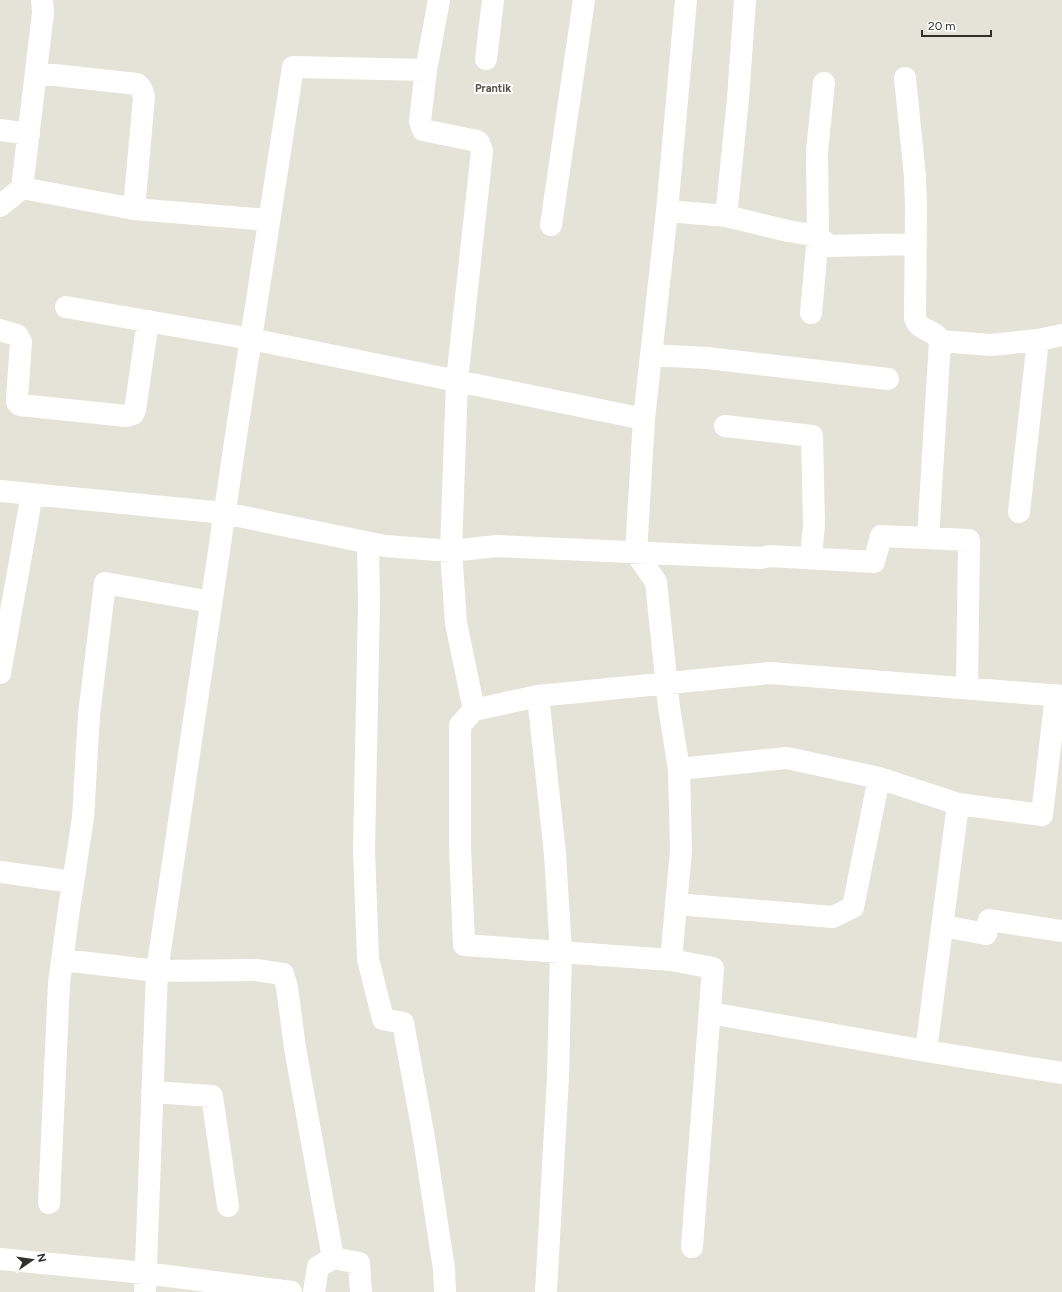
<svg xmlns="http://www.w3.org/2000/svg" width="1062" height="1292" viewBox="0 0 1062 1292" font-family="Figtree,sans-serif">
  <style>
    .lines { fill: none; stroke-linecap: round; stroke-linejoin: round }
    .street { stroke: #fff; stroke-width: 22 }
    .labels { text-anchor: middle; stroke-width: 4; stroke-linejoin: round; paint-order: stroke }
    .neighbourhood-label { font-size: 11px; font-weight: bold; fill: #58574d; stroke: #fff }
  </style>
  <rect width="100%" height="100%" fill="#e4e3d7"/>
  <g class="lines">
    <path class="street" d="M486,59L493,0
      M426,70L420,121L423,130L477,141L479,143L482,151L457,380L451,551L456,623L474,710
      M36,73L137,84L141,88L144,97L134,209
      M905,78L915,177L916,208L915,318C919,332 935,329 940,341L928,538
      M0,130L29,134
      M22,188L134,209L269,220
      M0,206L22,188L43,13L42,0
      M667,211L726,216L788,231L818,236L829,246L916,244
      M726,216L738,99L745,0
      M551,225L584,0
      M66,307L251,339L644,419
      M811,313L818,236L817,151L824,83
      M0,330L17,335L21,342L17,398V402L20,405L126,416L133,414L135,410L148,321
      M940,341L991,345L1038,340L1062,335
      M651,355L707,358L888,379
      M725,426L812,436L814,524L811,558
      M0,491L224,513L385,546L451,551L497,546L760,558L770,556L874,562L881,536L969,540L967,688
      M1019,512L1038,340
      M368,543L369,603L364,850L368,959L383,1019L403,1023L424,1138L444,1269L445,1292
      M0,673L32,494
      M538,696L555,854L561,952L558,1077L546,1292
      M679,769L787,758L879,778L958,804L1042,815L1056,695
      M958,804L926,1051L1062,1073
      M0,872L73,882
      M676,904L833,917L853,907L879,778
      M943,926L986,934L989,920L1061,931
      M63,960L157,971L256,970L283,974L287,987L295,1048L333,1258L318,1267L314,1292
      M671,960L681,851L679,769L669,707L656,582L636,553L644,419L667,211L686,0
      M710,1013L926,1051
      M152,1092L212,1096L228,1206
      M49,1203L59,983L69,909L83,818L89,715L105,583L211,602
      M692,1247L713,968L671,960L464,945L460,847V725L474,710L538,696L770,673L1062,696
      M333,1258L359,1263L361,1292
      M0,1259L145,1273L291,1292
      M145,1292L157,971L237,429L293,67L426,70L439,0"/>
  </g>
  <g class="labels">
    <g class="neighbourhood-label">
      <text x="493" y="92">Prantik</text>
    </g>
  </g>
  <g transform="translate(32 1260) rotate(77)" stroke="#ffffff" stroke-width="3" paint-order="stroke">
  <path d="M0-3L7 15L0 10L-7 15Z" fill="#2f2f2b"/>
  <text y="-6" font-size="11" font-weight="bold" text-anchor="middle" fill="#2f2f2b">N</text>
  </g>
  <path d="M922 30v6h69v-6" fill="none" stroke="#2f2f2b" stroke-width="2"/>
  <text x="928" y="30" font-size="12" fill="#2f2f2b" stroke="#ffffff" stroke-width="3" paint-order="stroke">20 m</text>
</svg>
